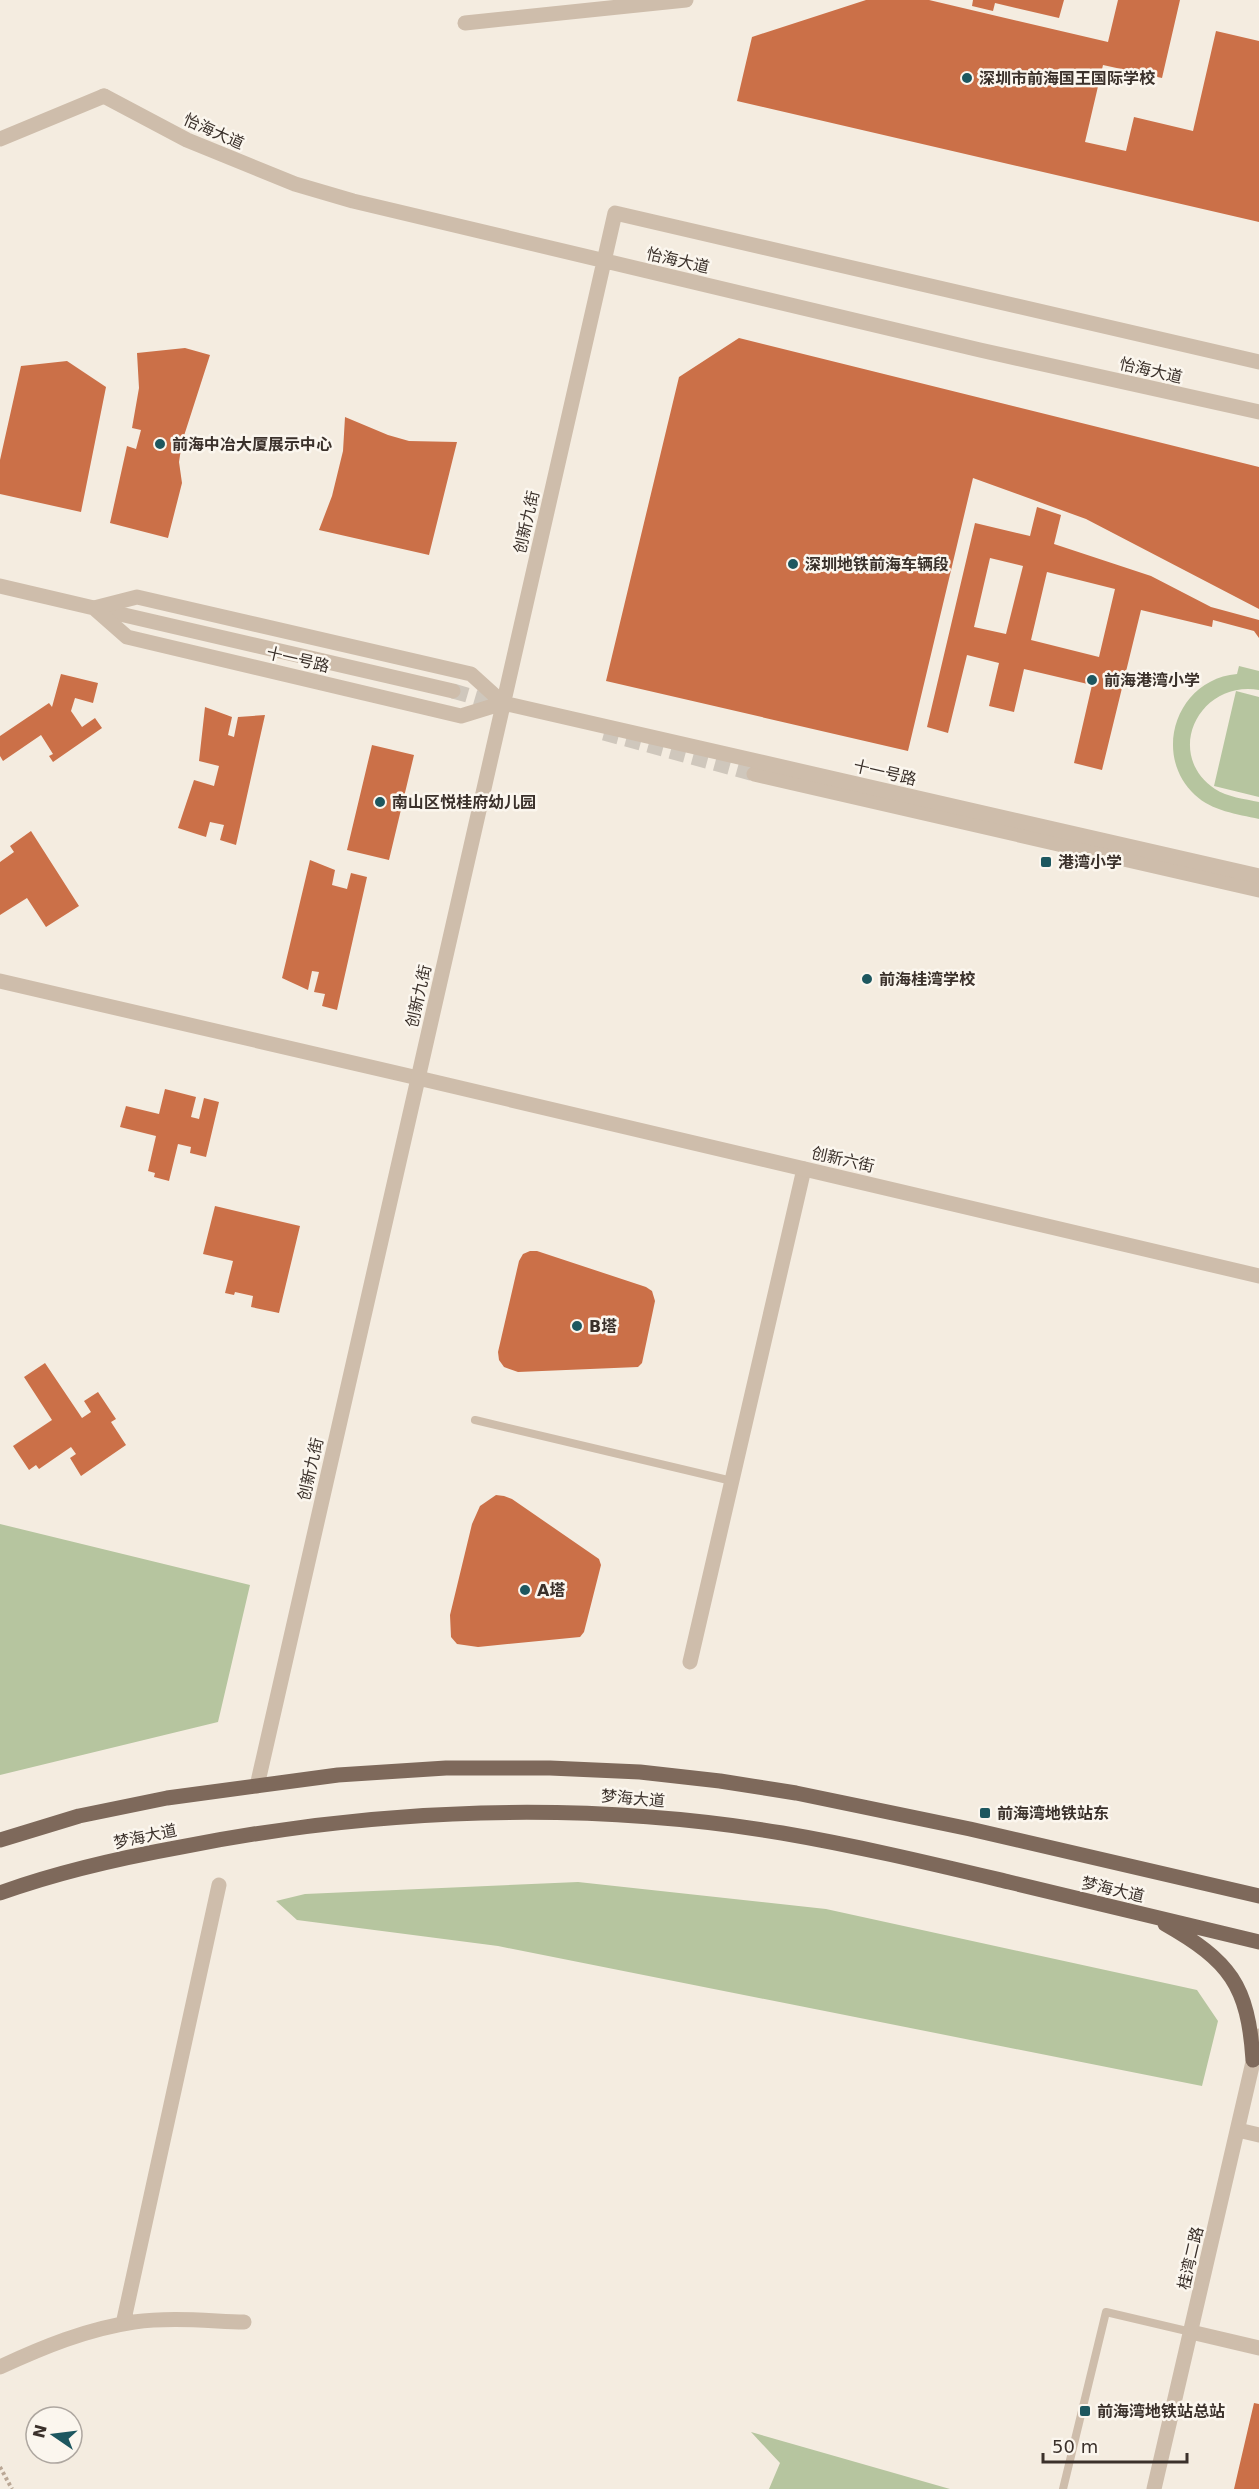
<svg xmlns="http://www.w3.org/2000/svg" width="1259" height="2489" viewBox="0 0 1259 2489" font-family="'DejaVu Sans','Noto Sans SC',sans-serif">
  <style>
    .green { fill: #b6c59f }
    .building { fill: #cb7048; fill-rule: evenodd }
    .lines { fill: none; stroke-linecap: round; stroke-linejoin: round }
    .minor-tunnel { stroke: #cfc7bc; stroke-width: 15; stroke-dasharray: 15 8; stroke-linecap: butt }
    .path { stroke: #baa795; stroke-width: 4; stroke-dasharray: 3 3; stroke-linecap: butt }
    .service { stroke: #cebdab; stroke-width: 8 }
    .minor { stroke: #cebdab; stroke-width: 15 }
    .tertiary { stroke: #cebdab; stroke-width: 15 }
    .primary { stroke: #7e695b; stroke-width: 15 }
    .poi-dot { fill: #1d575f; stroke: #fbf6ee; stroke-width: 2 }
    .labels { text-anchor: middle; stroke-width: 5; stroke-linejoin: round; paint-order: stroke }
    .poi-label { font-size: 16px; font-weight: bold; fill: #3b312b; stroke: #fbf6ee; text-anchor: start }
    .street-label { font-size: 16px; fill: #3b312b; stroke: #fbf6ee }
  </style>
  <rect width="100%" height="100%" fill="#f4ece0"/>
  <path class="green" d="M1239,666L1259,671V690C1199,680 1163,754 1215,789C1227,797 1245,799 1259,802V819C1237,814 1212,811 1195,795C1151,754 1177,679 1237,674Z
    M1236,691L1259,697V797L1214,786Z
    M0,1524L250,1585L218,1722L0,1775Z
    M578,1882L826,1909L1197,1990L1218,2021L1202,2086L498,1946L297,1920L276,1901L305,1894Z
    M751,2432L950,2489H769L780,2463Z"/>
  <path class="building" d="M866,0H929L1108,42L1118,0H1180L1162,78L1103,65L1085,142L1126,151L1134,117L1193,131L1216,31L1259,41V222L737,101L752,37Z
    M973,0H1064L1059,18L995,3L993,11L972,6Z
    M739,338L1259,467V609L1086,519L973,478L908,751L606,681L679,377Z
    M185,348L210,355L182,442L179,462L182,483L168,538L110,523L127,446L136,449L141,430L132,428L139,388L137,353Z
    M67,361L106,387L81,512L0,494V460L21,366Z
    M345,417L388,435L409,441L457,442L429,555L319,530L332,496L343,451Z
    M1037,507L1061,515L1054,544L1151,576L1211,607L1259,620V638L1254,631L1213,620L1212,627L1141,610L1102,770L1074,763L1092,685L1024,669L1014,712L989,706L999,663L967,655L948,733L927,727L975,523L1030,536ZM990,558L1023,566L1006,634L974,627ZM1047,572L1115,589L1099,657L1031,640Z
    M61,674L98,683L93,703L75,698L71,711L82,727L95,718L102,728L53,762L49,756L53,754L41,735L3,761L0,756V736L49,703L52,707Z
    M205,707L232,717L228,735L234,737L238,717L265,715L236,845L220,840L224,825L210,822L206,837L178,828L194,780L214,786L219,766L199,761Z
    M372,745L414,755L389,860L347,850Z
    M31,831L79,906L46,927L27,898L0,915V862L14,852L10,846Z
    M310,860L335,870L332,885L347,889L351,873L367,877L337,1010L322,1006L325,994L314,992L319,972L312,971L308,990L282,978Z
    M165,1089L196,1097L191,1117L199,1119L204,1098L219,1102L206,1157L190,1153L191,1147L178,1144L169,1181L154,1177L155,1173L148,1171L156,1136L120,1127L126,1106L159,1114Z
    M215,1206L300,1226L279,1313L251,1307L253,1296L235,1292L234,1295L225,1293L233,1261L203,1254Z
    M530,1251H537L646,1287L652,1291L655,1301L642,1363L638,1367L518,1372L504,1367L499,1360L498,1352L519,1261L523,1254Z
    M45,1363L82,1418L91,1412L84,1401L98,1392L116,1419L111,1422L126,1445L81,1476L70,1458L76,1454L71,1447L39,1469L36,1465L29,1470L13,1446L52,1420L24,1377Z
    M496,1495L504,1496L512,1499L599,1559L601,1565L584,1632L580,1637L478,1647L457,1644L451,1637L450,1615L472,1524L480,1506Z
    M1254,2403L1259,2404V2489H1234Z"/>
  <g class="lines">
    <path class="minor-tunnel" d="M453,691L505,706
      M604,733L754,774"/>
    <path class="path" d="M0,2467L12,2489"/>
    <path class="service" d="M475,1420L732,1481
      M1063,2489L1106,2312L1191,2332"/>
    <path class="minor" d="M465,23L686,0
      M0,139L104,96
      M94,608L453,691
      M754,774L1259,890
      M0,981L418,1078
      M690,1662L804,1169
      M1238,2130L1259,2135
      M123,2324L219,1885
      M1191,2332L1259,2348
      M0,2367C43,2347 87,2329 134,2322C171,2317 208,2321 244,2322"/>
    <path class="tertiary" d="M104,96L187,140L295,184L353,201L980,350L1259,412
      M0,586L94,608L127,637L461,716L503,703
      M94,608L137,597L471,674L503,703L1259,876
      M418,1078L1259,1276
      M257,1786L615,213L1259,362
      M1154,2489L1259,2036"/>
    <path class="primary" d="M0,1840L79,1816L167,1798L338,1775L446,1768H550L640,1772L720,1781L796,1793L970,1829L1259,1896
      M0,1893C58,1872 120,1858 181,1847C378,1808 583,1800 782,1833C858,1846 933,1864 1009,1882C1092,1902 1176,1922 1259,1942
      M1165,1924C1230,1961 1248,1985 1253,2060"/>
  </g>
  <g class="poi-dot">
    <circle cx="967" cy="78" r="6"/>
    <circle cx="160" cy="444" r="6"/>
    <circle cx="793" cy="564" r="6"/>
    <circle cx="1092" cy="680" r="6"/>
    <circle cx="380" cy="802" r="6"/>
    <rect x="1040" y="856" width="12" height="12" rx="3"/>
    <circle cx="867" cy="979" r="6"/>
    <circle cx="577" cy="1326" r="6"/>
    <circle cx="525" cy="1590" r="6"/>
    <rect x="979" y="1807" width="12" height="12" rx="3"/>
    <rect x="1079" y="2405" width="12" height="12" rx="3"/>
  </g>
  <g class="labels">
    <g class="poi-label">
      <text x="979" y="84">深圳市前海国王国际学校</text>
      <text x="172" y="450">前海中冶大厦展示中心</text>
      <text x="805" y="570">深圳地铁前海车辆段</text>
      <text x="1104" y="686">前海港湾小学</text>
      <text x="392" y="808">南山区悦桂府幼儿园</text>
      <text x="1058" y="868">港湾小学</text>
      <text x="879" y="985">前海桂湾学校</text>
      <text x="589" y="1332">B塔</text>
      <text x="537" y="1596">A塔</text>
      <text x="997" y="1819">前海湾地铁站东</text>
      <text x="1097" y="2417">前海湾地铁站总站</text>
    </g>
    <g class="street-label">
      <text transform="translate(214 131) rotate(24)" y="6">怡海大道</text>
      <text transform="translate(678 260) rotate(13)" y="6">怡海大道</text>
      <text transform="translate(1151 370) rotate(13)" y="6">怡海大道</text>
      <text transform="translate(526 522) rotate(-77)" y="6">创新九街</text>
      <text transform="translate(298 659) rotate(13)" y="6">十一号路</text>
      <text transform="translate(885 772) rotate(13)" y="6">十一号路</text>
      <text transform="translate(418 996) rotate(-77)" y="6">创新九街</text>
      <text transform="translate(843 1159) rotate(13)" y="6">创新六街</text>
      <text transform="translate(310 1469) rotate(-77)" y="6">创新九街</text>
      <text transform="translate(633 1798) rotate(5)" y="6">梦海大道</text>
      <text transform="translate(145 1836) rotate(-12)" y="6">梦海大道</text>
      <text transform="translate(1113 1889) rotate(13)" y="6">梦海大道</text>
      <text transform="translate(1190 2258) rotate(-77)" y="6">桂湾二路</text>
    </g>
  </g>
  <g transform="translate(54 2435) rotate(284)"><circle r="28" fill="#fbf6ee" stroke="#aea7a0" stroke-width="1.5"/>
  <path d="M0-4.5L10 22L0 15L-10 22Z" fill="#1d575f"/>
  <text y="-9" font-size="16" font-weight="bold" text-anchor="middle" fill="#3b312b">N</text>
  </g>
  <path d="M1043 2453v9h144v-9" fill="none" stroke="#3b312b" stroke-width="3"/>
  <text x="1052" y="2453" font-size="18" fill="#3b312b" stroke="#fbf6ee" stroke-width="4.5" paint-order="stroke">50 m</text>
</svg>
